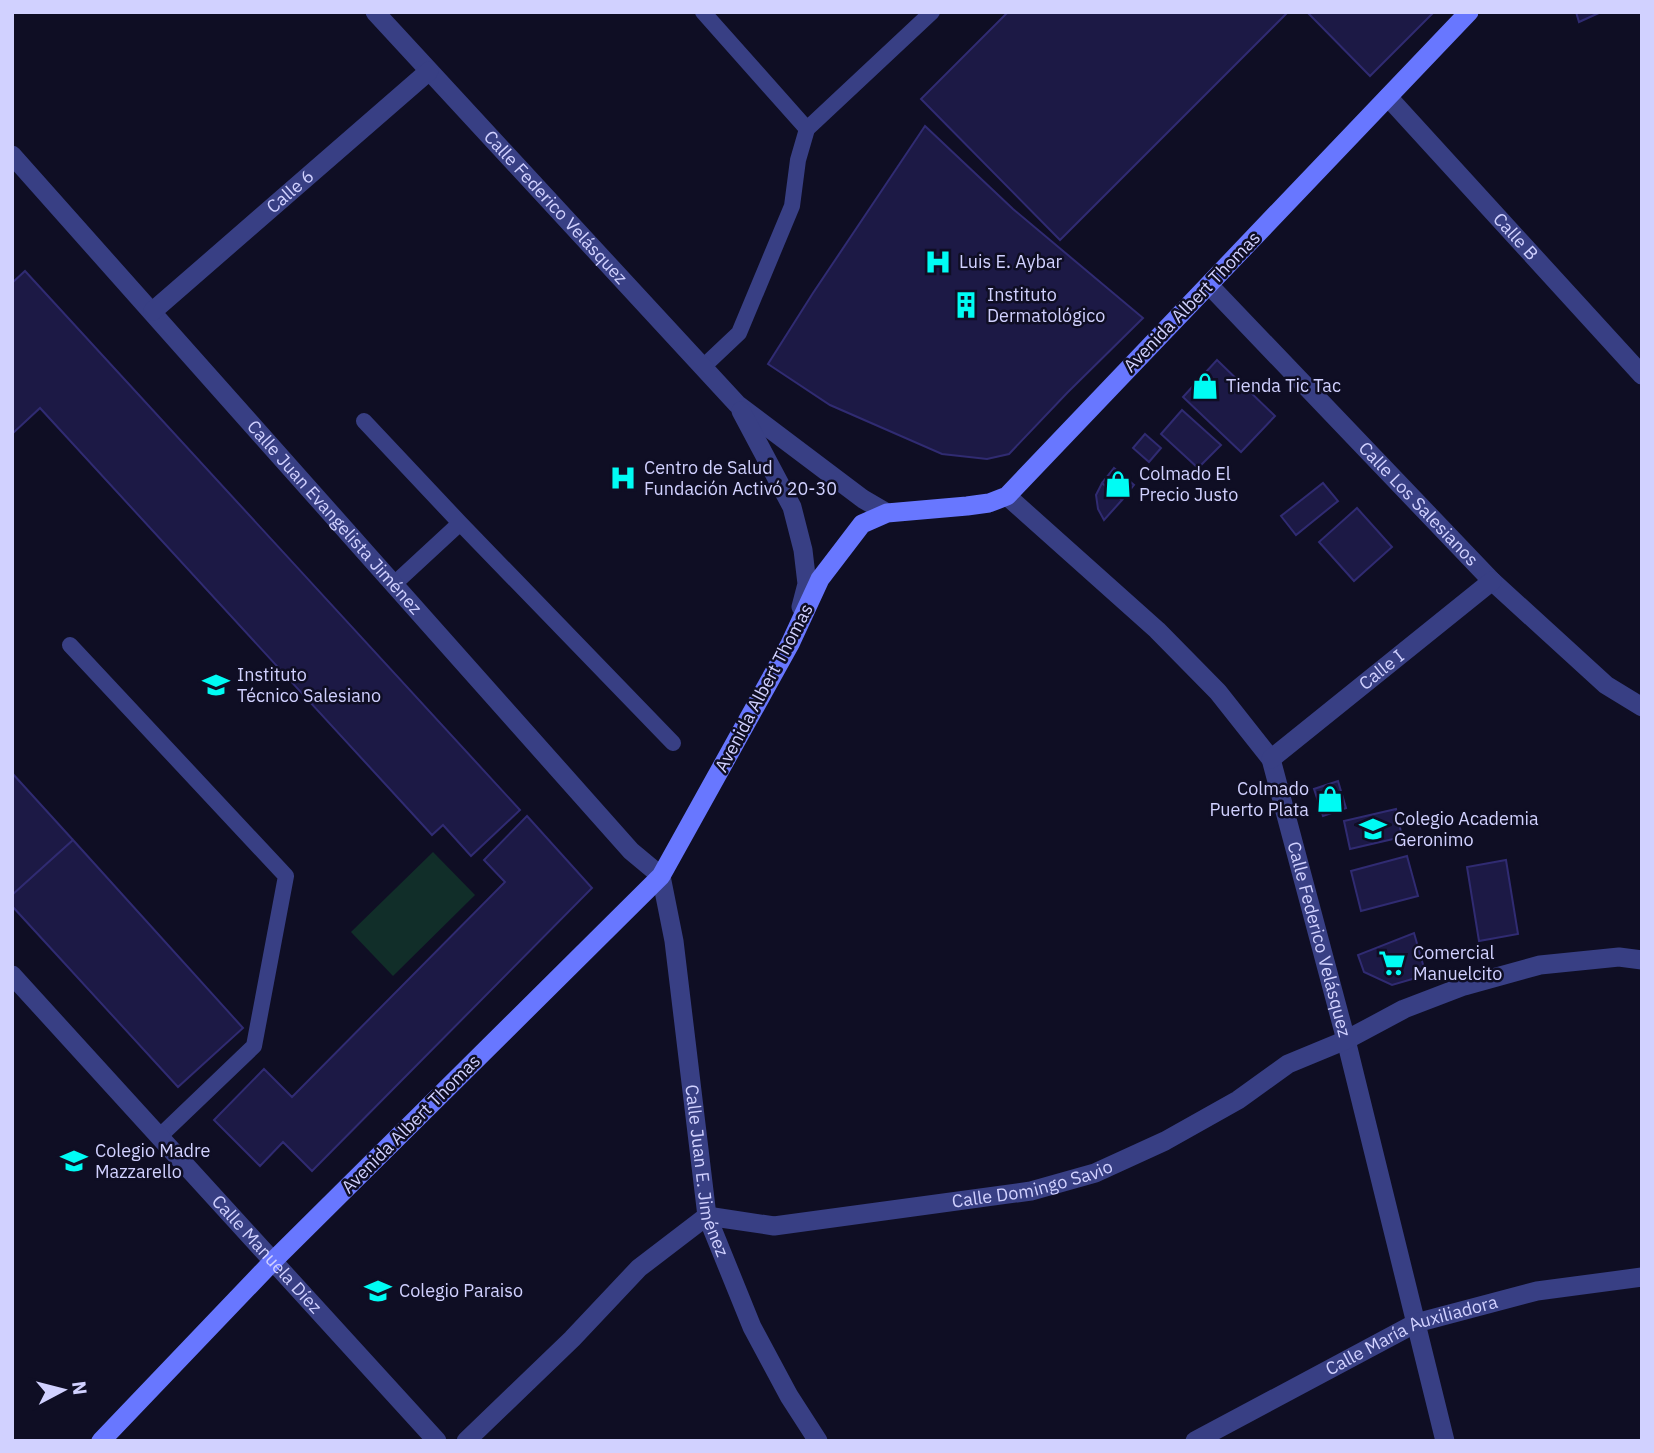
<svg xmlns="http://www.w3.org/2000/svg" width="1654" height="1453" viewBox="0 0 1654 1453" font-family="'IBM Plex Sans',sans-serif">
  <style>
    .green { fill: #112e29 }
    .building { fill: #1c1945; stroke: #302b72; stroke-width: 2 }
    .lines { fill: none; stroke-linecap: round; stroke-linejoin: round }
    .service { stroke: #383f84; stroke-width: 16 }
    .minor { stroke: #383f84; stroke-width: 19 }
    .secondary { stroke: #6877ff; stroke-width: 19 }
    .labels { text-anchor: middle; stroke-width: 5; stroke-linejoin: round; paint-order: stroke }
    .street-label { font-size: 18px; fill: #d1d1ff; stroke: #0f0e24 }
    .poi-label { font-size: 18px; fill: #d1d1ff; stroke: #0f0e24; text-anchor: start }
  </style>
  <rect width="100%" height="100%" fill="#0f0e24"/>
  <path class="green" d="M433,852L475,895L393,976L351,932Z"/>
  <path class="building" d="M1008,12H1288L1060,240L921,99Z
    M1307,12H1434L1370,76Z
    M1576,12H1601L1579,22Z
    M925,126L1013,209L1143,318L1067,393L1009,454L987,459L942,454L830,405L768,364L813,293Z
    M25,271L520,810L471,856L443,825L432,835L40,408L12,434V283Z
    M1217,360L1275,416L1241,452L1183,397Z
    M1182,410L1221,445L1198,468L1161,434Z
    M1145,434L1161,448L1149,462L1133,448Z
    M1114,468L1134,485L1122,500L1102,483Z
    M1102,483L1122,500L1104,520L1098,509L1096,495Z
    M1323,483L1338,501L1296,535L1281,516Z
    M1357,508L1392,547L1354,581L1319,542Z
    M12,773L73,840L12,895Z
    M1338,781L1346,808L1323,816L1314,789Z
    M1396,809L1402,837L1350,849L1344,821Z
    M527,816L592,888L312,1171L283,1142L260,1166L214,1120L264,1069L292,1097L505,882L484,860Z
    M73,840L243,1028L178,1087L12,906V895Z
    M1407,856L1418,896L1361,911L1351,871Z
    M1506,860L1518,934L1479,941L1467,867Z
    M1414,933L1426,975L1392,985L1364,972L1358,955Z"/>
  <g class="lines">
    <path class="service" d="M703,12L807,129
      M703,367L739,333L792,206L798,160L807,129L932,12
      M364,421L460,523L673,743
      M394,584L460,523
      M70,645L286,876L254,1046L160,1136"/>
    <g class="minor">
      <path id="s1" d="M375,12L737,404L863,499L887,513"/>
      <path id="s2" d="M1388,97L1642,375"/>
      <path id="s3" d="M12,155L631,851L661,876L674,941L707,1216L752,1327L789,1396L818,1441"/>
      <path id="s4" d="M1209,285L1492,581L1606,685L1642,707"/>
      <path id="s5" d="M153,311L429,71"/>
      <path d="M741,411L792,507L803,550L807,584L801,607"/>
      <path id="s6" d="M1007,496L1157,630L1218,692L1271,759L1346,1040L1445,1441"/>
      <path id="s7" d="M1271,759L1492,581"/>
      <path id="s8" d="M12,975L437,1441"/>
      <path id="s9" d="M466,1441L572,1339L639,1268L707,1216L774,1226L1031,1191L1095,1173L1165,1141L1238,1100L1288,1064L1346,1040L1404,1009L1464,986L1540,965L1619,957L1642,960"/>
      <path id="s10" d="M1195,1441L1416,1323L1537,1291L1642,1277"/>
    </g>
    <path class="secondary" d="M101,1441L274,1260L661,876L790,644L820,579L862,524L887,513L967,506L989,503L1007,496L1469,12"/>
  </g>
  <defs>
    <symbol id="hospital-bare" viewBox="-9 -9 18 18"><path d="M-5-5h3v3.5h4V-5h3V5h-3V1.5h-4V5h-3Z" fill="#00fcf4" stroke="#0f0e24" stroke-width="2.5" paint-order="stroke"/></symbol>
    <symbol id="building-bare" viewBox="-9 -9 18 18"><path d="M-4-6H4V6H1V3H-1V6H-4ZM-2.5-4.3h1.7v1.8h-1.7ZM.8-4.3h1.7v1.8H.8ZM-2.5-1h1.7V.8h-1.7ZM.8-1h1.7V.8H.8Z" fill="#00fcf4" stroke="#0f0e24" stroke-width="2.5" paint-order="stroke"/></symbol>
    <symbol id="shop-bare" viewBox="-9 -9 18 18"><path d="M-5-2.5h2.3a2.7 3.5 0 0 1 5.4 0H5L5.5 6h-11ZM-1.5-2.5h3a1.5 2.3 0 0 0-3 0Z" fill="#00fcf4" stroke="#0f0e24" stroke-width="2.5" paint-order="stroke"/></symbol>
    <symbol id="school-bare" viewBox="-9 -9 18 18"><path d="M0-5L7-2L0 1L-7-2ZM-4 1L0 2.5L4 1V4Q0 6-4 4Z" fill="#00fcf4" stroke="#0f0e24" stroke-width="2.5" paint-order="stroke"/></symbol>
    <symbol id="supermarket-bare" viewBox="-9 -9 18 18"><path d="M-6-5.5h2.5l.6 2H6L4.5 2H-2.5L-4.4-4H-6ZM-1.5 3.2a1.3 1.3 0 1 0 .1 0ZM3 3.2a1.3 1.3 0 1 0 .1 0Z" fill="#00fcf4" stroke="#0f0e24" stroke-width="2.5" paint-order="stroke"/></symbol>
  </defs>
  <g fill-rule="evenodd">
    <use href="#hospital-bare" x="919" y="243" width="38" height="38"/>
    <use href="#building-bare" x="947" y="286" width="38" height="38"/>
    <use href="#shop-bare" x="1186" y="367" width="38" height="38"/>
    <use href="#hospital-bare" x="604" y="459" width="38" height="38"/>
    <use href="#shop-bare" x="1099" y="465" width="38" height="38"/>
    <use href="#school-bare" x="197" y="666" width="38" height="38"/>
    <use href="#shop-bare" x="1311" y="780" width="38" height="38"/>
    <use href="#school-bare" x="1354" y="810" width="38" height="38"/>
    <use href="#supermarket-bare" x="1373" y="944" width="38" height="38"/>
    <use href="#school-bare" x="55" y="1142" width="38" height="38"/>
    <use href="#school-bare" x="359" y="1272" width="38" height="38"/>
  </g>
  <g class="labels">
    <g class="street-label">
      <text dy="6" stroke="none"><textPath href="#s5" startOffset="182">Calle 6</textPath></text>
      <text dy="6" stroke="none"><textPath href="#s1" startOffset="266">Calle Federico Velásquez</textPath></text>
      <text dy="6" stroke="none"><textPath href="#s2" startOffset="189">Calle B</textPath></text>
      <text transform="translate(1192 302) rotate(-46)" y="6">Avenida Albert Thomas</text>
      <text dy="6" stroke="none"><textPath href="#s4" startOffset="303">Calle Los Salesianos</textPath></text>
      <text dy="6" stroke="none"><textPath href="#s3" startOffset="485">Calle Juan Evangelista Jiménez</textPath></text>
      <text dy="6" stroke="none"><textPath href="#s7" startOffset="142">Calle I</textPath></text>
      <text transform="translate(764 688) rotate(-62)" y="6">Avenida Albert Thomas</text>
      <text dy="6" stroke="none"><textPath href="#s6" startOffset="560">Calle Federico Velásquez</textPath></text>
      <text transform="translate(411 1124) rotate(-45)" y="6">Avenida Albert Thomas</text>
      <text dy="6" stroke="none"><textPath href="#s3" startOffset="1269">Calle Juan E. Jiménez</textPath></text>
      <text dy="6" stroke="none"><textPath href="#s9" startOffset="660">Calle Domingo Savio</textPath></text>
      <text dy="6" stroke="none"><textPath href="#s8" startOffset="378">Calle Manuela Díez</textPath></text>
      <text dy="6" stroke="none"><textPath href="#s10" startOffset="242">Calle María Auxiliadora</textPath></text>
    </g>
    <g class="poi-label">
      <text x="959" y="268">Luis E. Aybar</text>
      <text x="987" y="301">Instituto<tspan x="987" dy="21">Dermatológico</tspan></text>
      <text x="1226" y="392">Tienda Tic Tac</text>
      <text x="644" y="474">Centro de Salud<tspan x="644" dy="21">Fundación Activó 20-30</tspan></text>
      <text x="1139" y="480">Colmado El<tspan x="1139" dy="21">Precio Justo</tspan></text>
      <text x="237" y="681">Instituto<tspan x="237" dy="21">Técnico Salesiano</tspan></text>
      <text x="1309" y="795" text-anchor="end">Colmado<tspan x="1309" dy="21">Puerto Plata</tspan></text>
      <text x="1394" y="825">Colegio Academia<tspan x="1394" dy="21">Geronimo</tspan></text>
      <text x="1413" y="959">Comercial<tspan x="1413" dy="21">Manuelcito</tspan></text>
      <text x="95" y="1157">Colegio Madre<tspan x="95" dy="21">Mazzarello</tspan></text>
      <text x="399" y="1297">Colegio Paraiso</text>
    </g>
  </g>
  <rect width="1654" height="1453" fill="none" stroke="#d1d1ff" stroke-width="28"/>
  <g transform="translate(63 1390) rotate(83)" stroke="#0f0e24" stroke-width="5" paint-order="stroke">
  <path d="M0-5L12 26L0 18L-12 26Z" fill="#d1d1ff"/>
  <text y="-10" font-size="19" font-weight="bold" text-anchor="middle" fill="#d1d1ff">N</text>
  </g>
</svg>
